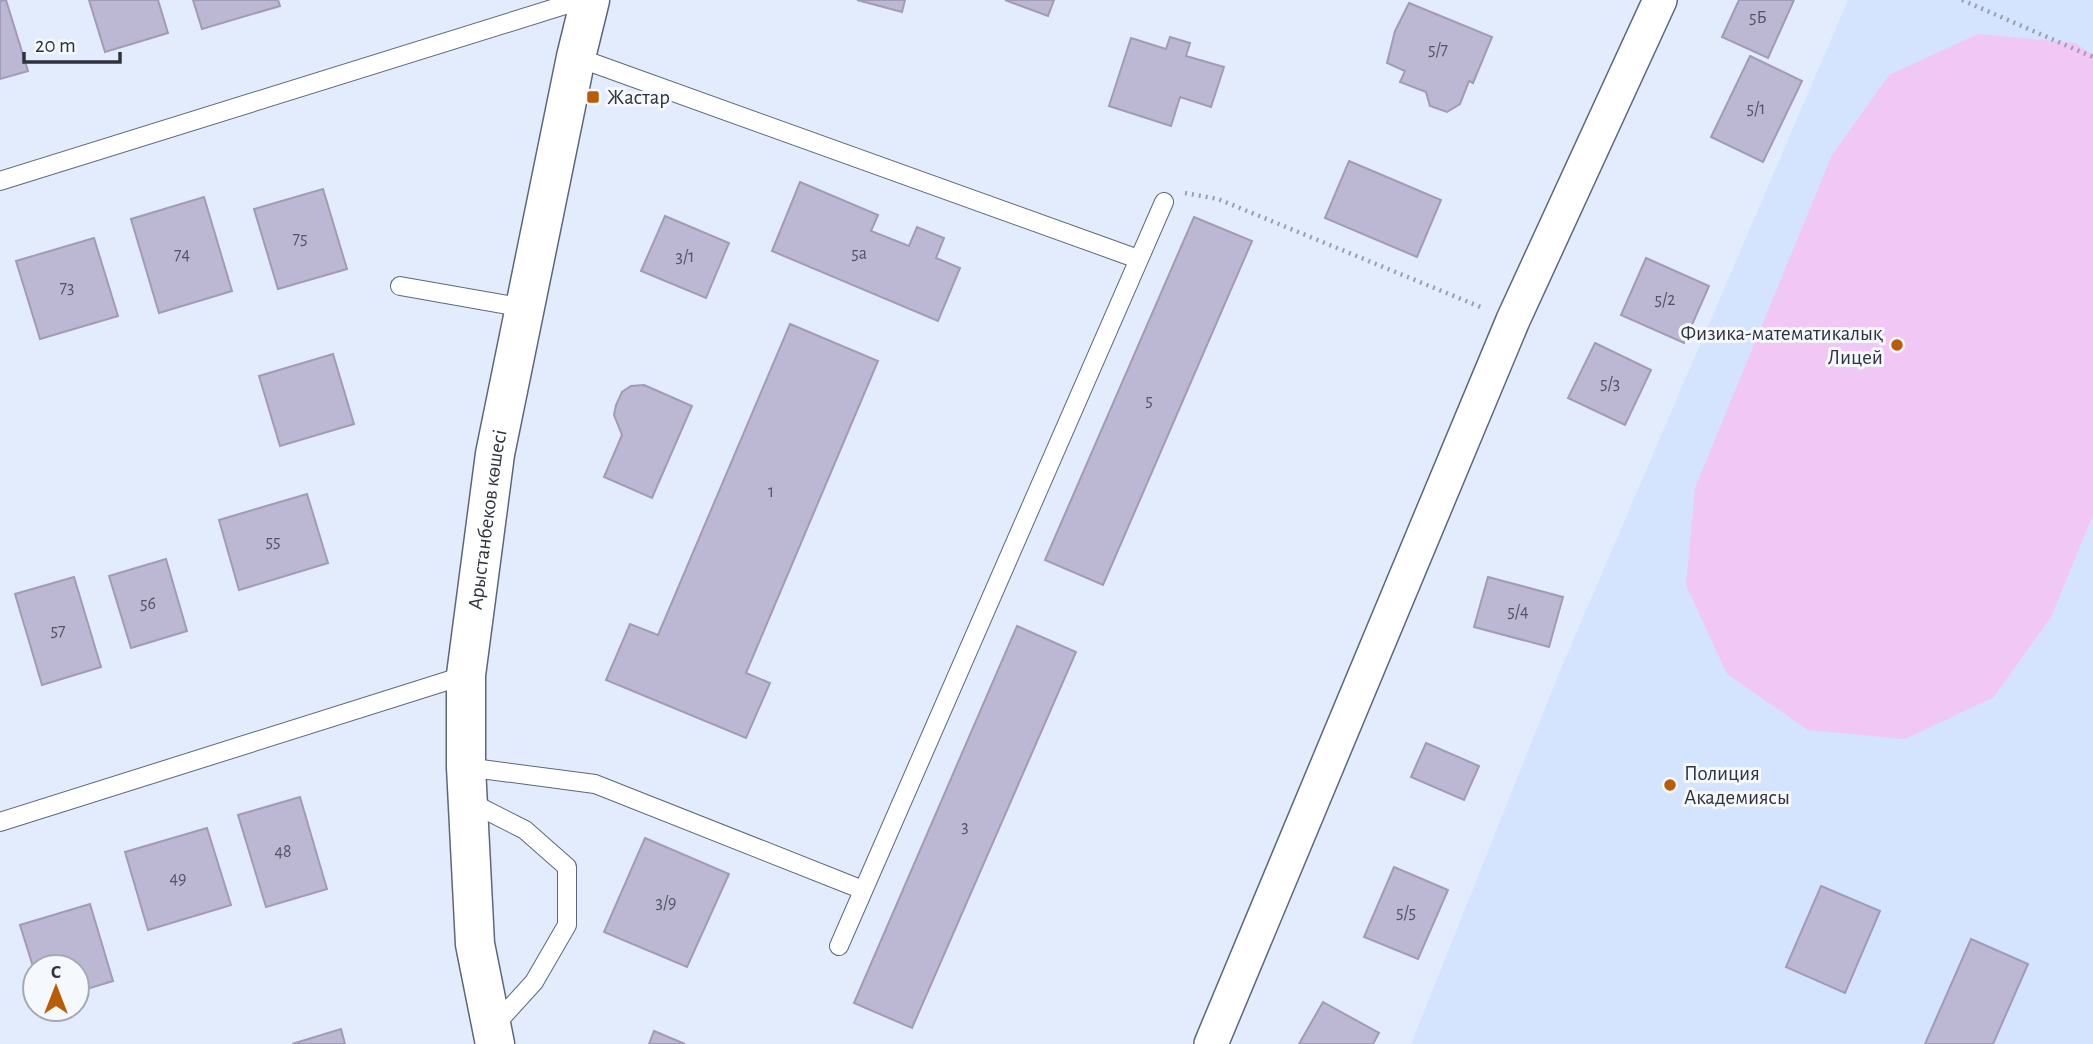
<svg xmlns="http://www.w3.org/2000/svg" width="2093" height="1044" viewBox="0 0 2093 1044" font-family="'Alegreya Sans',sans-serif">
<rect width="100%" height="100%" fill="#e3ecfc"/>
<path fill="#d4e3fe" d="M1848 0H2093V1044H1411L1560 671Z"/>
<path fill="#f1c8f5" d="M1978 34 2075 43 2093 55V515L2051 617 1994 697 1905 739 1808 730 1727 674 1686 585 1695 488 1832 155 1889 75Z"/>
<g fill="#bcb8d4" stroke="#a09bb7" stroke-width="2">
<path d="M6 0 28 71 0 79V1Z"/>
<path d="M89 0H158L168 33 105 52Z"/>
<path d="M193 0H278L280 6 202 29Z"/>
<path d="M857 0H905L902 12Z"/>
<path d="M1005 0H1054L1048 16Z"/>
<path d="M1739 0H1794L1768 58 1722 37Z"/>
<path d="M1409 3 1492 37 1473 83 1469 81 1460 104 1447 112 1430 106 1426 92 1400 82 1405 71 1387 63 1395 31Z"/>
<path d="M1170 37 1190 43 1186 56 1224 67 1211 107 1180 97 1171 126 1109 106 1131 38 1166 49Z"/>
<path d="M1750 56 1802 81 1763 162 1711 137Z"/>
<path d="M1349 161 1441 200 1417 257 1325 218Z"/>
<path d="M800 182 878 215 871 231 909 246 917 227 944 238 936 258 960 268 938 321 772 251Z"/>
<path d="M323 189 347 269 278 289 254 209Z"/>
<path d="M204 197 232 291 159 313 131 219Z"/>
<path d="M665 216 729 243 706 298 641 271Z"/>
<path d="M1194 217 1252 241 1103 585 1045 560Z"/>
<path d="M94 238 118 316 40 339 16 261Z"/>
<path d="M1646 258 1709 286 1684 343 1621 315Z"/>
<path d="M790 324 878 361 746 673 770 683 746 738 606 680 630 624 658 635Z"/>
<path d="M1595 343 1651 370 1625 425 1568 398Z"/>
<path d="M333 354 354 424 280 446 259 376Z"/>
<path d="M644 385 692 406 652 498 604 477 622 435 614 415 616 405 622 392 631 386Z"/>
<path d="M307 494 328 563 239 590 219 520Z"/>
<path d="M166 559 187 631 131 648 109 576Z"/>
<path d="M74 577 101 667 42 685 15 594Z"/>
<path d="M1488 577 1563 597 1549 647 1474 627Z"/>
<path d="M1017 626 1076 652 912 1028 854 1003Z"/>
<path d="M1426 743 1479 766 1464 800 1411 777Z"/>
<path d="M300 797 327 889 266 907 238 815Z"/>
<path d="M207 828 231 905 148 930 125 852Z"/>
<path d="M645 838 729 874 687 967 604 932Z"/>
<path d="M1394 867 1448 890 1418 959 1364 937Z"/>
<path d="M1821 886 1880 911 1845 993 1786 967Z"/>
<path d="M90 904 113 981 77 992V967H35V973L20 925Z"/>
<path d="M1971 939 2028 964 1993 1044H1925Z"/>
<path d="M1323 1002 1379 1033 1373 1044H1299Z"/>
<path d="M341 1029 345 1044H292Z"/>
<path d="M654 1031 685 1044H649Z"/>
</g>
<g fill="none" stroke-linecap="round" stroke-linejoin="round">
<g stroke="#5b677f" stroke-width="20">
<g id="service">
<path d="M576 57 1138 259"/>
<path d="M0 181 581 0"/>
<path d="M400 286 525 308"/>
<path d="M466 767 595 784 863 890"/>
<path d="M468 801 525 830 567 867V925L534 982 493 1027"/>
<path d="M0 822 466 675"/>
<path d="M839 946 1164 202"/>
</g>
</g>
<g stroke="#5b677f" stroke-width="36">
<path id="minor" d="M1211 1044 1513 320 1660 0"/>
</g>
<g stroke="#5b677f" stroke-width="41">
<g id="tertiary">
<path id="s1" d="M495 1044 475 944 466 767V675L495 454 576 57 590 0"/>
</g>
</g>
<g stroke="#989fad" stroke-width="4.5" stroke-dasharray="2 5" stroke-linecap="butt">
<path d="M1962 0 2093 57"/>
<path d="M1185 193 1218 199 1483 308"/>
</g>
<use href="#service" stroke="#fff" stroke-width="18"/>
<use href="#minor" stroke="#fff" stroke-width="33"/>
<use href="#tertiary" stroke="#fff" stroke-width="38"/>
</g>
<g fill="#b85c05" stroke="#f5f9fe" stroke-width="2.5">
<rect x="586" y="90" width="14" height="14" rx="3.5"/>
<circle cx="1897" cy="345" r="7"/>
<circle cx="1670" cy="785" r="7"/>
</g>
<g text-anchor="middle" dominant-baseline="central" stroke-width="6" stroke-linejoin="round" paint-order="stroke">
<g font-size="18" fill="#525464">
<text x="1758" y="18">5Б</text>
<text x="1438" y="50">5/7</text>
<text x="1756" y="109">5/1</text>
<text x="300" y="239">75</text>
<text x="859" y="254">5а</text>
<text x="182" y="255">74</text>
<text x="685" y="257">3/1</text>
<text x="67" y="288">73</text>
<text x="1665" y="300">5/2</text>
<text x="1610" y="384">5/3</text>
<text x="1149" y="401">5</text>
<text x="771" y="492">1</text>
<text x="273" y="542">55</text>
<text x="148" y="604">56</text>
<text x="1518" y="612">5/4</text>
<text x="58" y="631">57</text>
<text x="965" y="827">3</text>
<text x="283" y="852">48</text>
<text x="178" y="879">49</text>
<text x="666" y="903">3/9</text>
<text x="1406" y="913">5/5</text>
</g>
<g font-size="21" fill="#2e333e" stroke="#f5f9fe" text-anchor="start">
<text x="607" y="97">Жастар</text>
<text x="1883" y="333" text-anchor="end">Физика-математикалық<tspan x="1883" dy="24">Лицей</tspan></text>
<text x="1684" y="773">Полиция<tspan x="1684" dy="24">Академиясы</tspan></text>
</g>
<g font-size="21" fill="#2e333e" stroke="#f5f9fe">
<text stroke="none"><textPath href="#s1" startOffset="528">Арыстанбеков көшесі</textPath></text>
</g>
</g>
<g transform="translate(56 988)"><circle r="33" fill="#f5f9fe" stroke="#a5aab1" stroke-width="2"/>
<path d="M0-5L12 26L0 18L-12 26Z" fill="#b85c05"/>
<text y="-10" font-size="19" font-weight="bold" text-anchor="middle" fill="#2e333e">С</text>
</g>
<path d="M24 52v10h96v-10" fill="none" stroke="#2e333e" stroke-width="3.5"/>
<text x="35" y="52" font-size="21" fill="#2e333e" stroke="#f5f9fe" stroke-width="5" paint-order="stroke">20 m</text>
</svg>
